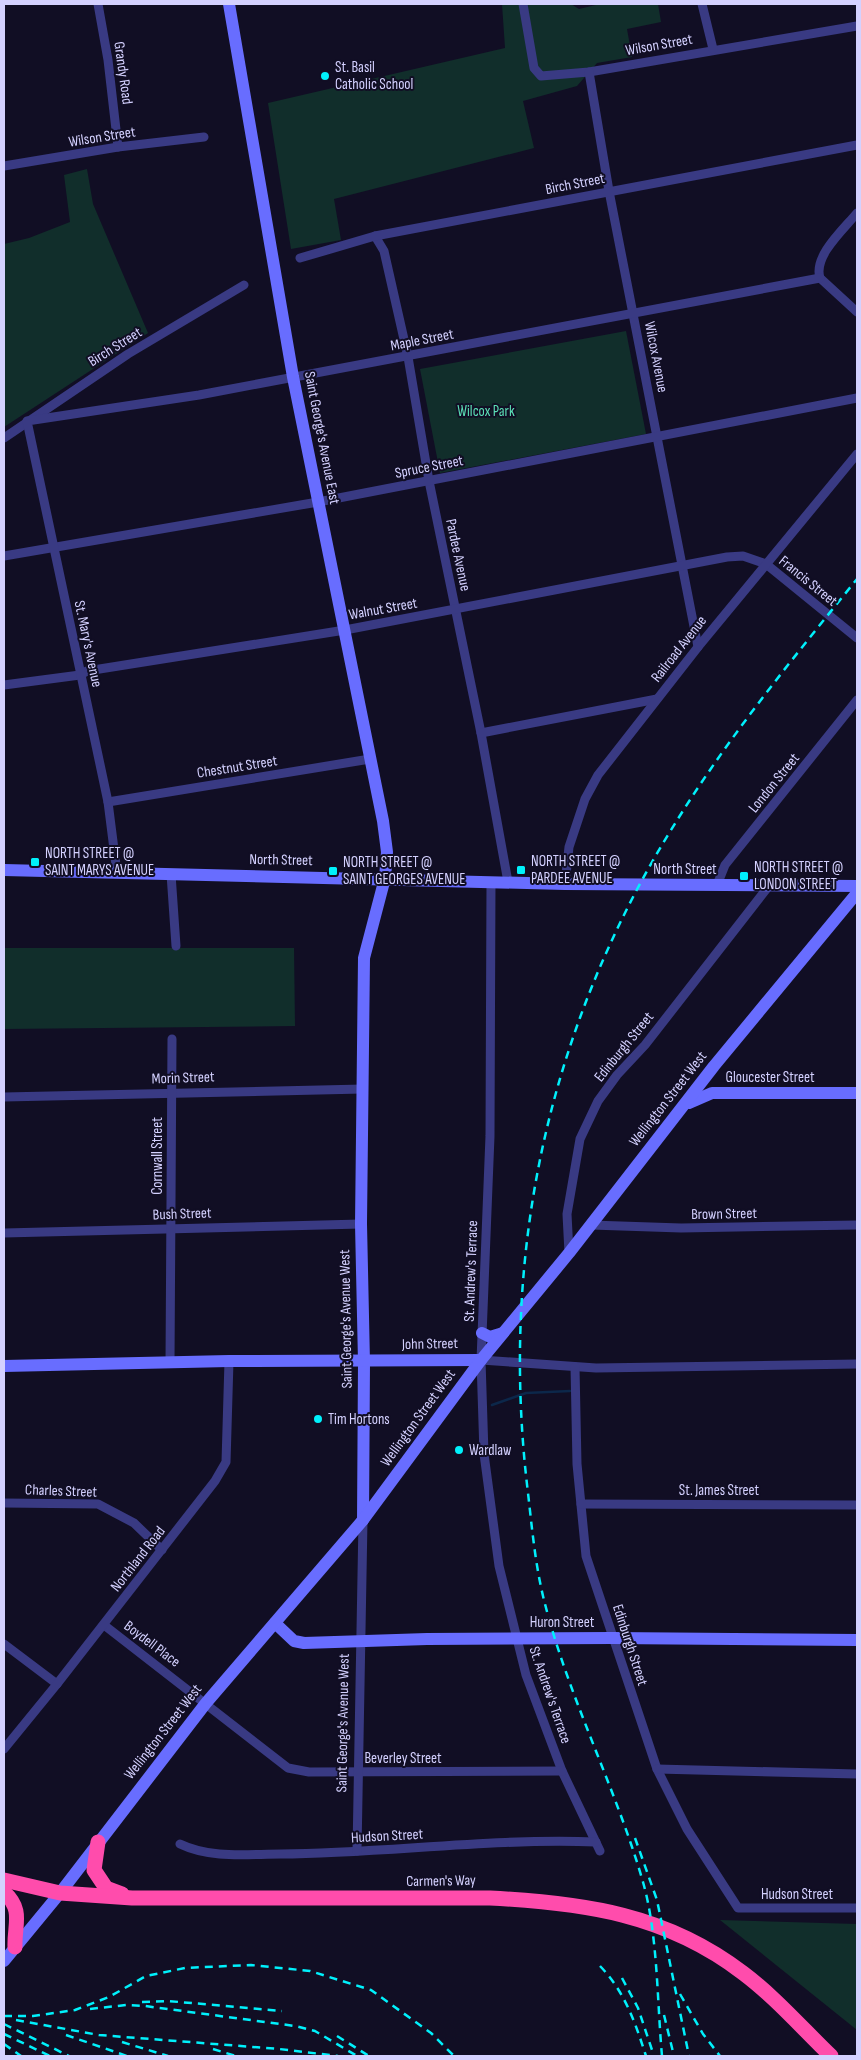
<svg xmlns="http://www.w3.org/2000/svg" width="861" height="2060" viewBox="0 0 861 2060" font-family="'Sofia Sans Condensed',sans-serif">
<rect width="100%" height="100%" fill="#110e24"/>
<g fill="#112e2b">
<path d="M502 4H571L579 9 600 4H658L661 22 627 29 632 57 597 63 577 86 523 101 534 148 334 199 341 240 291 249 268 103 505 48Z"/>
<path d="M87 169 93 204 148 333 4 427V244L29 238 70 222 64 175Z"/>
<path d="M626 331 646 434 440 473 420 369Z"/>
<path d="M4 948H294L295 1026 4 1029Z"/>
<path d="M720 1920 857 1924V2030Z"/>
</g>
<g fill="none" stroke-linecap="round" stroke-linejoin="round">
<path stroke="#0c274a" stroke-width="2.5" d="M492 1405 526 1393 570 1391"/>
<g stroke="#393a83" stroke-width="9">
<path d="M98 4 108 60 118 147"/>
<path d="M523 4 534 68 541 76 589 72 857 26"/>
<path d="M702 4 713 49"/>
<path d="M589 72 609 191 698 647"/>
<path d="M4 166 118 147 204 137"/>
<path d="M375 236 384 251 408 357 429 481 481 733 508 882"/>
<path d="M300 258 375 236 857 145"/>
<path d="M820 278C813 256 844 229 857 213"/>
<path d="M820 278 857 312"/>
<path d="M4 438 128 354 244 285"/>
<path d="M4 556 318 502 857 398"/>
<path d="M4 685 80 675 87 671 345 630 727 557 743 556 766 564 857 638"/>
<path d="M481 733 657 699"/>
<path d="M108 802 370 759"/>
<path d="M117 873 108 802 27 421 199 395 820 278"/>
<path d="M171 874 176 946"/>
<path d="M491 882 490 1136 481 1360 484 1454 499 1566 526 1675 562 1771 600 1851"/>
<path d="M565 884 569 847 585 799 598 775 698 647 857 454"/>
<path d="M717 885 725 865 857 700"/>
<path d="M4 1097 363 1089"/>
<path d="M591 1225 681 1228 857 1225"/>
<path d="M4 1233 361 1224"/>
<path d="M569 1253 567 1214 580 1139 598 1101 617 1075 645 1045 768 887"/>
<path d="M481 1360 596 1368 857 1364"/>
<path d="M170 1363 172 1039"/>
<path d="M575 1367 577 1464 586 1556 657 1769 687 1829 738 1908H857"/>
<path d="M4 1503 98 1504 134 1523 162 1550"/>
<path d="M581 1504 857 1505"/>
<path d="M104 1625 288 1768 309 1772 562 1771"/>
<path d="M4 1644 57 1684"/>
<path d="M4 1749 57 1684 215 1481 226 1462 229 1361"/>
<path d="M657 1769 857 1774"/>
<path d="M180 1844C211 1859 248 1854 281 1854 386 1853 491 1838 596 1842"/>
<path d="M357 1851 363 1520"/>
</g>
<g stroke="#686dff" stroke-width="12">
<path d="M229 4 293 377 383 821 387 852 385 878 364 958 361 1224 364 1362 363 1520"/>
<path d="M4 870 565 884 857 886"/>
<path d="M689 1103 712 1093H857"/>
<path d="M482 1333 490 1337 503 1333"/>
<path d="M4 1366 229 1361 481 1360"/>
<path d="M275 1623 294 1641 304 1643 427 1639 612 1638 857 1640"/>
<path d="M4 1961 60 1893 206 1703 363 1520 481 1360 569 1253 714 1066 857 893"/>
</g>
<g stroke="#ff4cac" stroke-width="15">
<path d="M98 1842 94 1870 106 1888 122 1894"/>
<path d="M4 1880 60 1893 132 1898H490C584 1903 666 1914 743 1973 775 1997 802 2028 831 2056"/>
<path d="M4 1892C24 1910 14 1925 15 1947"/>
</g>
<g stroke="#00f1fc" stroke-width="2.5" stroke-dasharray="8 6" stroke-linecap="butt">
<path d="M635 1838 657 1900 689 2056"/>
<path d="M600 1966C625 1992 635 2022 646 2056"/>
<path d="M622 1978 638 2008 654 2056"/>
<path d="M680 1994 703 2034 720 2056"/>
<path d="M142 2002 168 2001 282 2011"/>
<path d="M90 2009 126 2005 145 2006 295 2026 315 2031 357 2056"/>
<path d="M664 2015 674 2056"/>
<path d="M4 2016H33L75 2010 109 1997 146 1976 185 1968 251 1965 310 1971 371 1990 431 2033 454 2056"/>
<path d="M16 2020 99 2035 279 2049 338 2056"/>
<path d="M4 2024 69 2056"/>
<path d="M4 2034 50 2056"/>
<path d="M66 2035 127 2056"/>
<path d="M337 2036 369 2056"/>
<path d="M122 2042 168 2056"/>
<path d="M4 2044 21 2056"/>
<path d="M213 2049 236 2056"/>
<path d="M662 2056C657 2001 658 1935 643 1882 615 1785 567 1695 543 1596 535 1562 532 1528 528 1493 499 1255 548 1026 676 822 729 736 794 657 857 579"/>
</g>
</g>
<g fill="#00f1fc" stroke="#110e24" stroke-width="2">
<circle cx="325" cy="76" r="5"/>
<rect x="30" y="857" width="10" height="10" rx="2.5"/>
<rect x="516" y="865" width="10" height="10" rx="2.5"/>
<rect x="328" y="866" width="10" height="10" rx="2.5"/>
<rect x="739" y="871" width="10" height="10" rx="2.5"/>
<circle cx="318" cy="1419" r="5"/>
<circle cx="459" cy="1450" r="5"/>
</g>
<g text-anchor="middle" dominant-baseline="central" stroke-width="4" stroke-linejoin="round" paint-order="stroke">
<g font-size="15" fill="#d4d1ff" stroke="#110e24">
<text transform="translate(659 45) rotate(-10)">Wilson Street</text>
<text transform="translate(123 73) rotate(82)">Grandy Road</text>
<text transform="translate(102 137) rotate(-9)">Wilson Street</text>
<text transform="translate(575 184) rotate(-11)">Birch Street</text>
<text transform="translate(422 340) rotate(-11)">Maple Street</text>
<text transform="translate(115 347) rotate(-32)">Birch Street</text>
<text transform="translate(656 357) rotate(79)">Wilcox Avenue</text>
<text transform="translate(322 438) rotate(79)">Saint George's Avenue East</text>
<text transform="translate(429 467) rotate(-11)">Spruce Street</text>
<text transform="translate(458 555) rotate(78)">Pardee Avenue</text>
<text transform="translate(808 581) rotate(39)">Francis Street</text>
<text transform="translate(383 609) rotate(-10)">Walnut Street</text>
<text transform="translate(88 644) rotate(78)">St. Mary's Avenue</text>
<text transform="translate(679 649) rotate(-52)">Railroad Avenue</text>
<text transform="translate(237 767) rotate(-9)">Chestnut Street</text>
<text transform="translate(774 783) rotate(-51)">London Street</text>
<text transform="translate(281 860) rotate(1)">North Street</text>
<text x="685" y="869">North Street</text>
<text transform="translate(624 1047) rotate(-51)">Edinburgh Street</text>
<text x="770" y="1077">Gloucester Street</text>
<text transform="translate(183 1078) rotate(-2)">Morin Street</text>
<text transform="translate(668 1099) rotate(-52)">Wellington Street West</text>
<text transform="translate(157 1156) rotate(-90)">Cornwall Street</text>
<text transform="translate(182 1214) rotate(-2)">Bush Street</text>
<text transform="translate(724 1214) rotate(-1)">Brown Street</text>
<text transform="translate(471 1271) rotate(-88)">St. Andrew's Terrace</text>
<text transform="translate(346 1319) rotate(-91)">Saint George's Avenue West</text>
<text transform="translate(430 1344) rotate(-1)">John Street</text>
<text transform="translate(418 1418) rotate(-54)">Wellington Street West</text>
<text x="719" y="1490">St. James Street</text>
<text transform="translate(61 1491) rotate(2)">Charles Street</text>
<text transform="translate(138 1559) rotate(-52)">Northland Road</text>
<text x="562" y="1622">Huron Street</text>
<text transform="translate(152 1644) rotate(37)">Boydell Place</text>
<text transform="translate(630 1645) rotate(72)">Edinburgh Street</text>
<text transform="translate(550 1695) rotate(71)">St. Andrew's Terrace</text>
<text transform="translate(343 1723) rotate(-89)">Saint George's Avenue West</text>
<text transform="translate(163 1732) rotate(-52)">Wellington Street West</text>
<text x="403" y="1758">Beverley Street</text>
<text transform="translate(387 1836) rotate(-3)">Hudson Street</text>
<text transform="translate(441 1881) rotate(-1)">Carmen's Way</text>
<text x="797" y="1894">Hudson Street</text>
</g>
<g font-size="15" fill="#d4d1ff" stroke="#110e24" text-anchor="start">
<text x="335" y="67">St. Basil<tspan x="335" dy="17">Catholic School</tspan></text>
<text x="45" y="853">NORTH STREET @<tspan x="45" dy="17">SAINT MARYS AVENUE</tspan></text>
<text x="531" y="861">NORTH STREET @<tspan x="531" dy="17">PARDEE AVENUE</tspan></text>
<text x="343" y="862">NORTH STREET @<tspan x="343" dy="17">SAINT GEORGES AVENUE</tspan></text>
<text x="754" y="867">NORTH STREET @<tspan x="754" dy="17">LONDON STREET</tspan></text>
<text x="328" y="1419">Tim Hortons</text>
<text x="469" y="1450">Wardlaw</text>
</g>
<g font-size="15" fill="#5ce0b7" stroke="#110e24">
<text x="486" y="411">Wilcox Park</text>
</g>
</g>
<rect width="861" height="2060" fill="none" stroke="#d4d1ff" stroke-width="10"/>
</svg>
